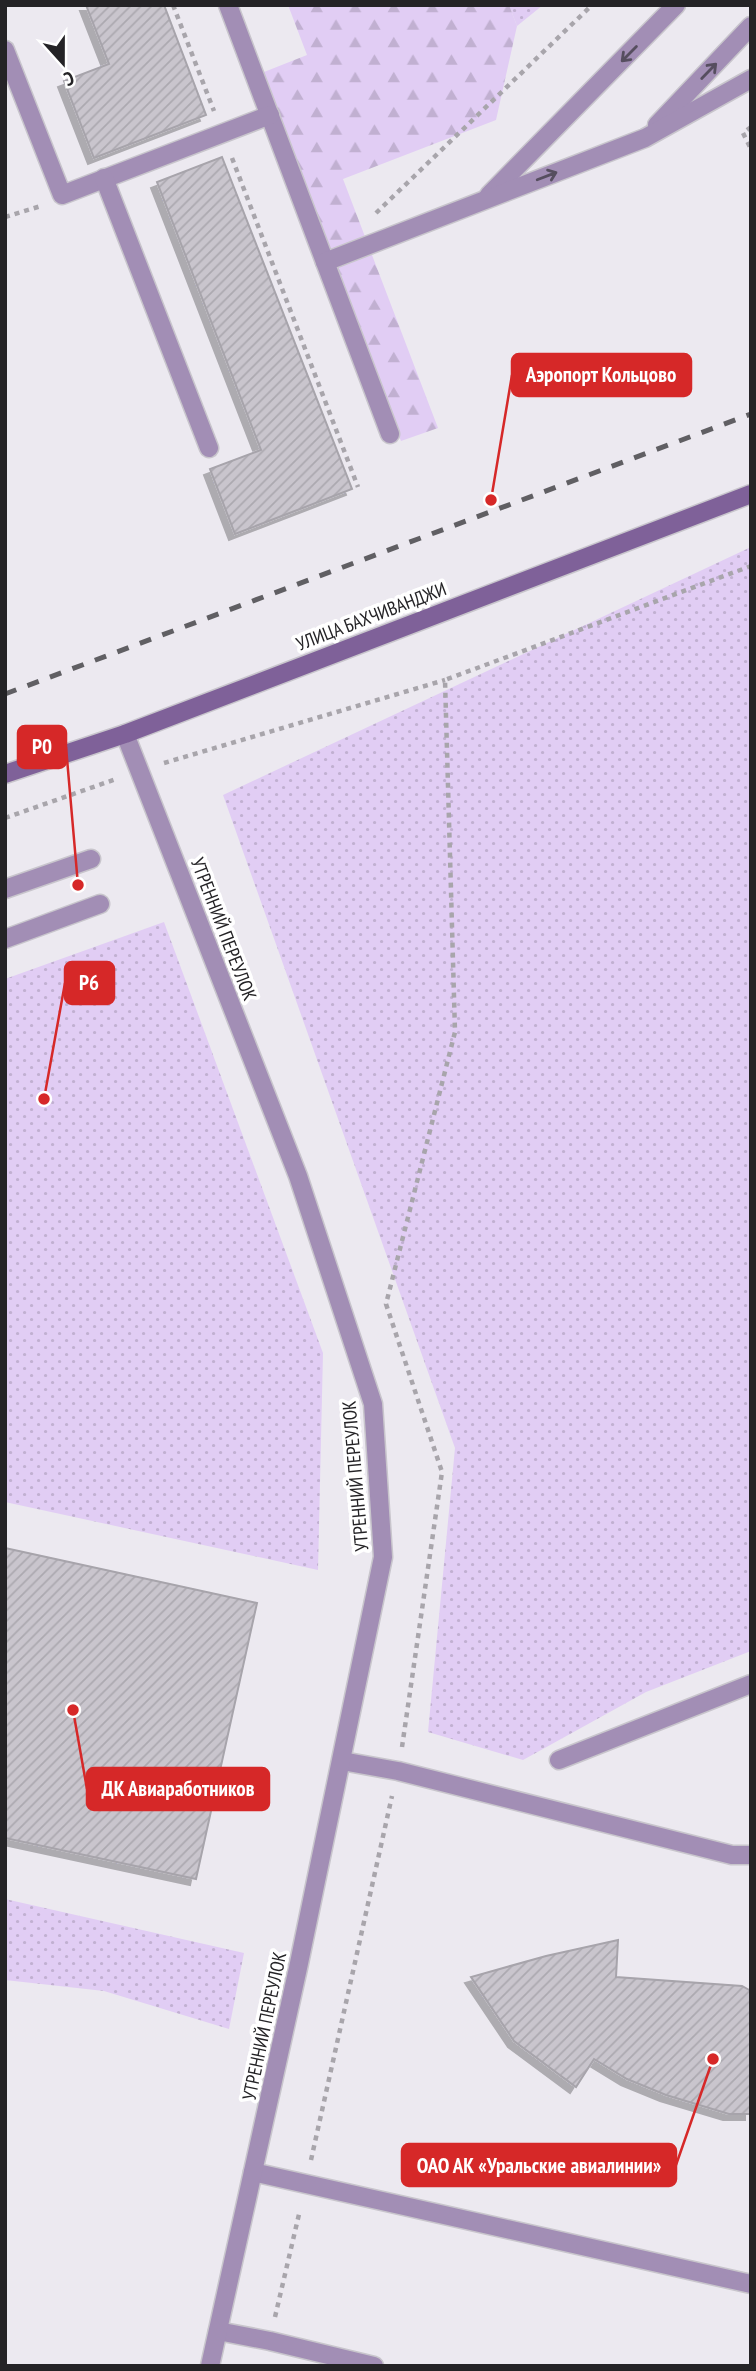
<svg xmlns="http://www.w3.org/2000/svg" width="756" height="2371" viewBox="0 0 756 2371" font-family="'PT Sans Narrow',sans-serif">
<defs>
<pattern id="grass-dots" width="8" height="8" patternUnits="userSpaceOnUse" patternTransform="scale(1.75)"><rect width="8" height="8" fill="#e1cdf4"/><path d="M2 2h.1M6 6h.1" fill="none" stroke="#c1b0d1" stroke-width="1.8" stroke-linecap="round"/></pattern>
<pattern id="forest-firs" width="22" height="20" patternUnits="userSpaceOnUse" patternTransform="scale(1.75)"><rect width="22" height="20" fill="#e1cdf4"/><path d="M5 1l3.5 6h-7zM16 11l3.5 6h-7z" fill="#c1b0d1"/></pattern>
<pattern id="building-hatch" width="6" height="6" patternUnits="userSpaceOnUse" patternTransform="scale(1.75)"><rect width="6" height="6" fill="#c9c5cd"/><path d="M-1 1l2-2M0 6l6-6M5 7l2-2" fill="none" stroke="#aca9b0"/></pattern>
<filter id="shadow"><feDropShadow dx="-6" dy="6" stdDeviation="0" flood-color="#0004"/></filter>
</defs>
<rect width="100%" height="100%" fill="#ece9f0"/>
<g fill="url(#grass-dots)">
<path d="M509 5H543L517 26Z"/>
<path d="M751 547V1651L646 1692 523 1760 428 1732 455 1448 223 795Z"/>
<path d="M164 922 323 1353 318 1570 5 1502V979Z"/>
<path d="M5 1899 244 1953 229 2029 104 1991 5 1980Z"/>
</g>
<path fill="url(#forest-firs)" d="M288 5H509L517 26 496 120 343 179 438 428 401 441 259 74 307 55Z"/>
<g fill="url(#building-hatch)" stroke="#a7a4ab" stroke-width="2" filter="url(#shadow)">
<path d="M86 5H164L206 115 94 158 64 81 109 64Z"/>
<path d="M222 157 352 489 235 534 210 469 261 450 157 182Z"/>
<path d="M5 1548 257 1603 196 1879 5 1838Z"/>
<path d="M618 1940 616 1977 742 1986 751 1991V2114H729L666 2095 627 2079 594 2059 576 2087 514 2041 471 1977 546 1956Z"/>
</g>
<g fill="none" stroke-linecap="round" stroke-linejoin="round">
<g stroke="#c8c5cc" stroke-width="21">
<g id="service">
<path d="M228 5 325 262"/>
<path d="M5 50 62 195 270 115"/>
<path d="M657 125 751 26"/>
<path d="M104 178 209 448"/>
<path d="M489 195 676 5"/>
<path d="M390 434 325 262 645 138 751 79"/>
<path d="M5 889 91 859"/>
<path d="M5 939 100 904"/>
<path d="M559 1760 751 1684"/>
<path d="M342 1761 398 1771 732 1855H751"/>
<path d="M253 2172 751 2284"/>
<path d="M218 2331 270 2341 374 2366"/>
</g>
</g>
<g stroke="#c8c5cc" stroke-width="21">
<path id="minor" d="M125 734 298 1176 373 1404 383 1557 298 1968 210 2366"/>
</g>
<g stroke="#c8c5cc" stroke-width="21">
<path id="secondary" d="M5 774 125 734 751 494"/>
</g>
<g stroke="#a8a5ab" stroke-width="4.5" stroke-dasharray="5 5" stroke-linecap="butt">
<path d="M173 5 214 111"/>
<path d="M751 127 743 133 751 149"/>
<path d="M232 158 358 487"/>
<path d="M376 213 592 5"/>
<path d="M5 217 41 206"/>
<path d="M164 763 445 680"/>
<path d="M5 818 116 779"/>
<path d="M402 1747 442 1472 386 1304 455 1032 445 680 751 566"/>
<path d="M311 2160 392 1796"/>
<path d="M275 2317 300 2210"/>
</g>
<use href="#service" stroke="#a28eb5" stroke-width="18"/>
<use href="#minor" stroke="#a28eb5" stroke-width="18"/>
<use href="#secondary" stroke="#7f6199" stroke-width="18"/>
<path stroke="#605f63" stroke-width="5" stroke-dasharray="12 12" stroke-linecap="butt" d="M5 694 751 414"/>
</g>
<defs><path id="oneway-shaft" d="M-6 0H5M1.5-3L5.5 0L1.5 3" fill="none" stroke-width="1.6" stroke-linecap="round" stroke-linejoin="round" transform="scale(1.75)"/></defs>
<g stroke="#564e5f">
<use href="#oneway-shaft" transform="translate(629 54) rotate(135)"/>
<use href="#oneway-shaft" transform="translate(709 71) rotate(-46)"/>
<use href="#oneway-shaft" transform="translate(547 176) rotate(-21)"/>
</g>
<g text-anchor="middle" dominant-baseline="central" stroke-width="7" stroke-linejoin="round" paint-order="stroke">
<g font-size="19" fill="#242326" stroke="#fff">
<text transform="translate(371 616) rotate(-21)">УЛИЦА БАХЧИВАНДЖИ</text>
<text transform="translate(224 929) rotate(69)">УТРЕННИЙ ПЕРЕУЛОК</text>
<text transform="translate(355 1476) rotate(-95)">УТРЕННИЙ ПЕРЕУЛОК</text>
<text transform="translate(264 2026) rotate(-78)">УТРЕННИЙ ПЕРЕУЛОК</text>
</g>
</g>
<path fill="none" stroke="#d62828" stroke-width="2.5" d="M491 500L512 375M78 885L66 747M44 1099L65 983M73 1710L87 1789M713 2059L676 2165"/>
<g fill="#d62828" stroke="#fff" stroke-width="2.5">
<circle cx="491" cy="500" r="7"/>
<circle cx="78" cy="885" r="7"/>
<circle cx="44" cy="1099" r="7"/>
<circle cx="73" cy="1710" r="7"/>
<circle cx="713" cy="2059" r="7"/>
</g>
<g fill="#d62828" stroke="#d62828" stroke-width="2.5">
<rect x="512" y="354" width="179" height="42" rx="7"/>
<rect x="18" y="726" width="48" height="42" rx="7"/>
<rect x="65" y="962" width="49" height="42" rx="7"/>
<rect x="87" y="1768" width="182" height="42" rx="7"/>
<rect x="402" y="2144" width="274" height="42" rx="7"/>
</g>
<g font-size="21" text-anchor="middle" font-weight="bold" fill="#fff">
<text x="601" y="382">Аэропорт Кольцово</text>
<text x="42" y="754">P0</text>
<text x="89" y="990">P6</text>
<text x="178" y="1796">ДК Авиаработников</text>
<text x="539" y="2173">ОАО АК «Уральские авиалинии»</text>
</g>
<rect width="756" height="2371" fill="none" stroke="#242326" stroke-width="14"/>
<g transform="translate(63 63) rotate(159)" stroke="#ffffff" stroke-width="5" paint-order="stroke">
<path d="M0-5L12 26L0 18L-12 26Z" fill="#242326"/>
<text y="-10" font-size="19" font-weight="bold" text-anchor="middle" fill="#242326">С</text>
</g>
</svg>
